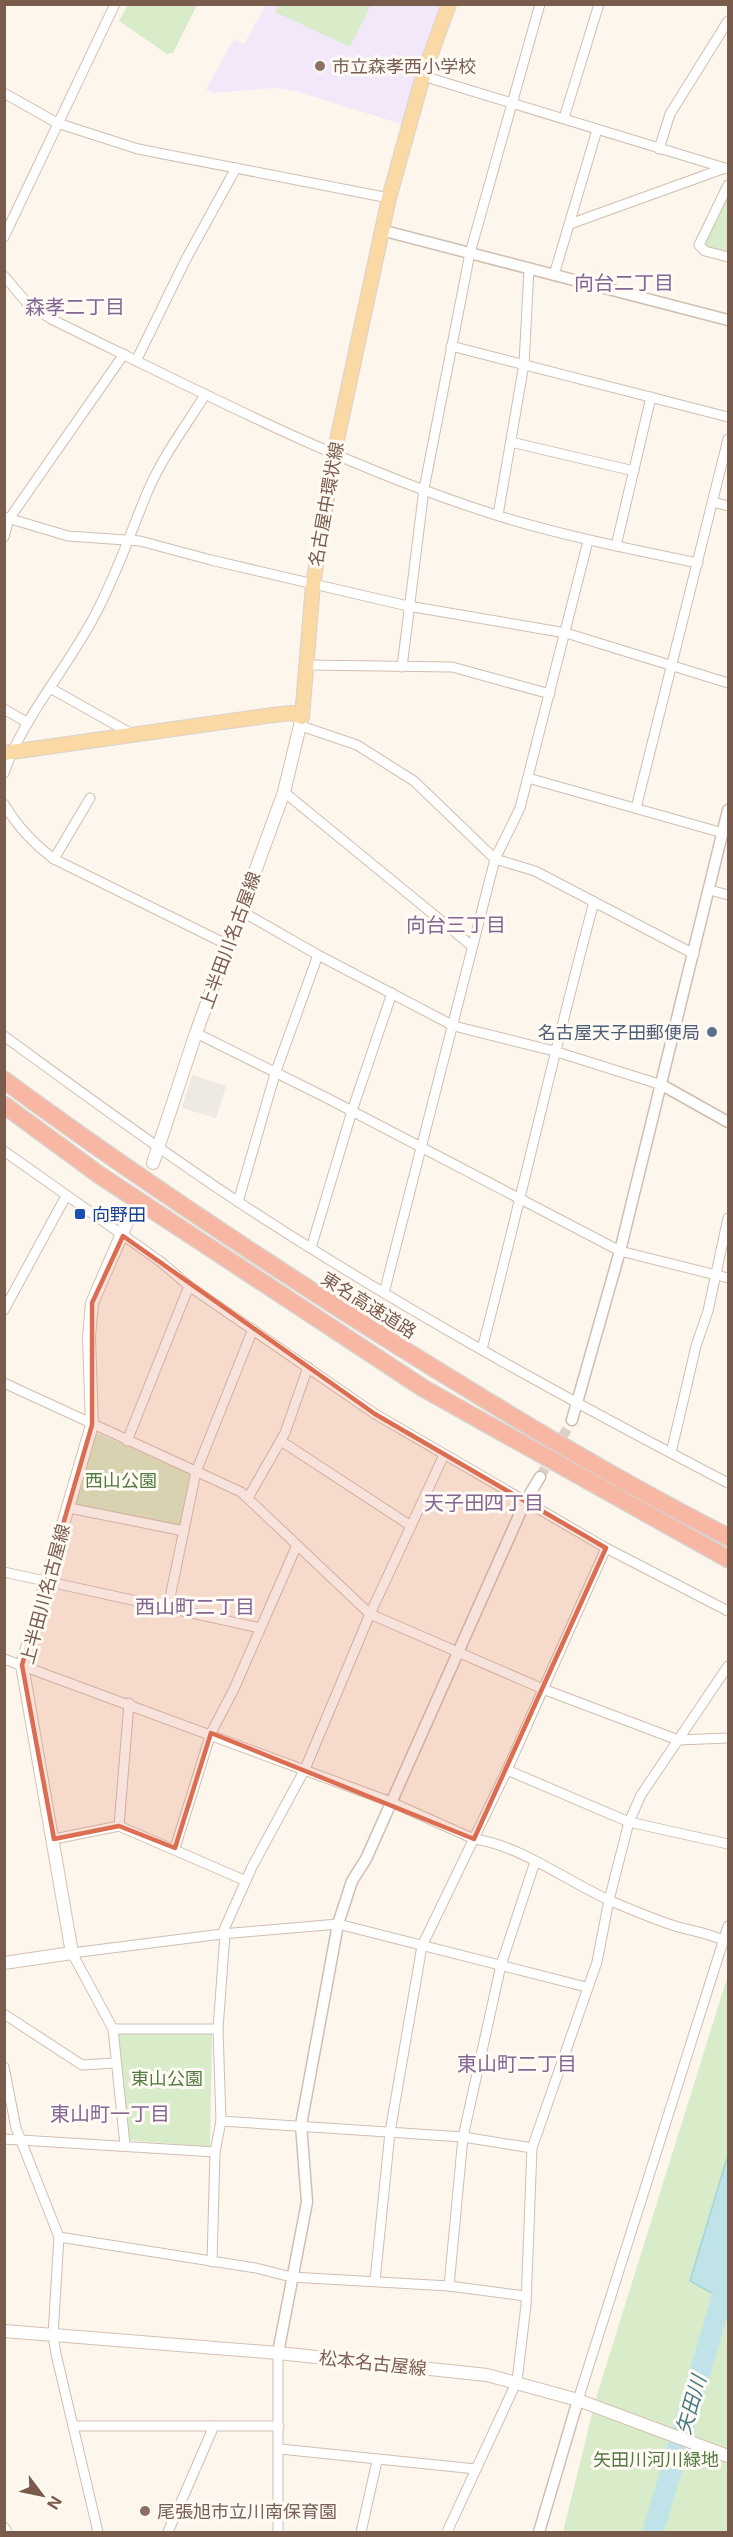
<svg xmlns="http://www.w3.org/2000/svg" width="733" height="2537" viewBox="0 0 733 2537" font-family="Inter,'Noto Sans JP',sans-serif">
<rect width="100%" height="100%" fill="#fdf6ec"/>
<path fill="#efe9e4" d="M192 1075 226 1086 216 1118 182 1108Z"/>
<path fill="#f3e8fa" d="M266 5H443L404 125 296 91 273 88 212 93 206 89 234 39 244 44Z"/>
<g fill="#d8ecc9">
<path d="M128 4H197V5L173 53 167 54 119 21Z"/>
<path d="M279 5V4L371 5 350 47 275 12Z"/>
<path d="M728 193V253L706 248 704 243Z"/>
<path d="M95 1432 190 1474 180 1525 75 1504Z"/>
<path d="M728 1975V2532H563L596 2398Z"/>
<path d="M118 2033H212L210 2147 129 2140Z"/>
</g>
<path fill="#bfe3e8" stroke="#a5d3da" stroke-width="1.5" d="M728 2155V2302L690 2281Z"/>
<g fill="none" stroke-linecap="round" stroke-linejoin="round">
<path stroke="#bfe3e8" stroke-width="21" d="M653 2532 728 2277"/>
<path stroke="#dcd0c4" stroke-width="10" stroke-dasharray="10 5" stroke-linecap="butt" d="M540 1477 572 1420"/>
<g stroke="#d1beb0" stroke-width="11">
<g id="minor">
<path d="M423 76 728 169"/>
<path d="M4 93 57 123 138 149 389 198"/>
<path d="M564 118 599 4"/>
<path d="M659 149 670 114 728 21"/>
<path d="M728 185 699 245 705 251 728 257"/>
<path d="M570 224 725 168"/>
<path d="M4 237 115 4"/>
<path d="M554 275 597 130"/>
<path d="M4 276 28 304 51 319C197 390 343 467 499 516 564 536 631 549 698 563"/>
<path d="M451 346 728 417"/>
<path d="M136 361 185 261 236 168"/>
<path d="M511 442 634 471"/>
<path d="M713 502 728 506"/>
<path d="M498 515 524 364 529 269"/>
<path d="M4 517 68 536 140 541 211 560 408 606 566 633 728 683"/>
<path d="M4 537 9 519 124 354"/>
<path d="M616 546 651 397"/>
<path d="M307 665 452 667 550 694"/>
<path d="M402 667 424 489 470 253 540 4"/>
<path d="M50 688 132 734"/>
<path d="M4 709 28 723"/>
<path d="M301 726 357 745 414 781 495 859 535 871 694 954"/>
<path d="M4 773C24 715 67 669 95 615 116 576 130 534 147 493 161 459 185 427 205 395"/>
<path d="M528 778 723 833"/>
<path d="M284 792 472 946"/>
<path d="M4 804C17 826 34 844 54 859L228 945"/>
<path d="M636 808 728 439"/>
<path d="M54 859 90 798"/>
<path d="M710 890 728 895"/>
<path d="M241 911 318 955 454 1026 554 1051 662 1085"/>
<path d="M196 1033 325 1097 620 1251 728 1278"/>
<path d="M4 1036C81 1092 158 1149 237 1201 395 1305 561 1396 728 1483"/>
<path d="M4 1151 161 1262 189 1286 375 1414 606 1548 728 1611"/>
<path d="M238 1202 275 1074 318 955"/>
<path d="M311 1248 352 1111 392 993"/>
<path d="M384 1293 495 859 520 808 588 541"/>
<path d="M4 1310 66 1196"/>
<path d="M482 1349C521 1200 554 1050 594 902"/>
<path d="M4 1383 241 1492 370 1614 543 1689 678 1740 728 1738"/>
<path d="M127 1441 189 1286"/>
<path d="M281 1441 411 1526"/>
<path d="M671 1453 696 1346 708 1311 728 1218"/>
<path d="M248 1498 285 1433 308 1367"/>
<path d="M69 1508 184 1531"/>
<path d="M4 1572 260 1628"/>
<path d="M168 1607 196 1472 253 1329"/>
<path d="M4 1659 391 1802 474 1839C520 1845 568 1882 611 1901 632 1910 653 1919 675 1926 692 1931 707 1933 723 1940"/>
<path d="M507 1770 629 1822 728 1844"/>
<path d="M119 1826 129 1703"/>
<path d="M54 1839 119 1826 246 1881"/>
<path d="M175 1848 211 1733 234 1689 297 1545"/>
<path d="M222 1934 252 1867 305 1769 370 1614 444 1455"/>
<path d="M4 2014 82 2065 115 2063"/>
<path d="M113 2029H218"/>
<path d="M4 2067 16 2128 59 2237 53 2335 56 2354 98 2532"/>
<path d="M221 2121 463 2137 532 2148"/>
<path d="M4 2139 215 2152"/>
<path d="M125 2145 113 2029 72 1953 222 1934 338 1924 586 1987"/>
<path d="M59 2237 256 2268 291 2277 449 2286 525 2296"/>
<path d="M212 2262 215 2152 221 2121 218 2029 225 1934"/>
<path d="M375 2281 390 2132 422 1946 507 1770 606 1548"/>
<path d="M449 2286 463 2137 501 1965 535 1862"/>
<path d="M278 2353V2532"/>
<path d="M578 2400 728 1926"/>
<path d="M73 2426H279"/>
<path d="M280 2449 476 2469"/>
<path d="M168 2532 214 2426"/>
<path d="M361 2532 377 2461"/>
<path d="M447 2532 517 2381 526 2305 532 2148 597 1962 609 1900 629 1822 641 1795 728 1666"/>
</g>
</g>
<g stroke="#d1beb0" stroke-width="13">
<g id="tertiary">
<path d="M381 230 728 320"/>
<path d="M662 1085 728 1122"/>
<path d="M572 1420 620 1251 728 810"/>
<path d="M278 2353 307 2202 301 2125 338 1924 352 1881 366 1859 525 1502 540 1477"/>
<path d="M539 2532 578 2400"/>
</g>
</g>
<g stroke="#d6c0b0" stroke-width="14">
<g id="secondary">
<path d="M153 1163 196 1033 284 792 302 717"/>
<path d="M4 1963 72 1953 22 1665 92 1425 89 1337 92 1303 132 1211"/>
<path d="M4 2331 278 2353 487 2375 578 2400 728 2456"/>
<path d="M4 2529 5 2532"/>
</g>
</g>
<g stroke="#dad1cd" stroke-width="16">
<path id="primary" d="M4 753 273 715 292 713 302 717 313 585 334 454 389 198 423 76 449 4"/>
</g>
<g stroke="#dad1cd" stroke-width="19">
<g id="motorway">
<path d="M4 1080C131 1174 262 1260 395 1344 504 1412 614 1479 728 1537"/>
<path d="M4 1105 98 1174 423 1388 728 1559"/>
</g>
</g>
<use href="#minor" stroke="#fff" stroke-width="9"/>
<use href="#tertiary" stroke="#fff" stroke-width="10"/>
<use href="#secondary" stroke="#fff" stroke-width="12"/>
<use href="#primary" stroke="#fbd9a5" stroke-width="14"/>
<use href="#motorway" stroke="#f7b7a3" stroke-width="16"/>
</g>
<path fill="#dc6d51" fill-opacity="0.2" stroke="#dc6d51" stroke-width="4.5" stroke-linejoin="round" d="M123 1236 375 1414 606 1548 474 1839 211 1733 175 1848 119 1826 54 1839 22 1665 92 1425V1303Z"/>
<g fill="#8d6e63" stroke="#fffaf3" stroke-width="2">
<circle cx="320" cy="66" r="6"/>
<circle cx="145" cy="2511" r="6"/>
</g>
<circle fill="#5c6f8a" stroke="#fffaf3" stroke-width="2" cx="712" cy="1032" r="6"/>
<rect fill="#1a4fb4" stroke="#fffaf3" stroke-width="2" x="74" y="1208" width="12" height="12" rx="3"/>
<g text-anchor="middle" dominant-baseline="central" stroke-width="6" stroke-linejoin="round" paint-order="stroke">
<g font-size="18" fill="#785e54" stroke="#fffaf3" text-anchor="start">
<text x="332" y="66">市立森孝西小学校</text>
<text x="157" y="2511">尾張旭市立川南保育園</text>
</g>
<g font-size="18" fill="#7a5c4d" stroke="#fffaf3">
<text transform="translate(326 504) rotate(-80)">名古屋中環状線</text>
<text transform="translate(230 940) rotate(-70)">上半田川名古屋線</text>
<text transform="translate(369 1305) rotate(32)">東名高速道路</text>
<text transform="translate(45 1594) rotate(-75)">上半田川名古屋線</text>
<text transform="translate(373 2363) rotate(6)">松本名古屋線</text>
</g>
<g font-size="18" fill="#4e5e75" stroke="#fffaf3" text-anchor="end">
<text x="700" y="1032">名古屋天子田郵便局</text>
</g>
<g font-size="18" fill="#164399" stroke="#fffaf3" text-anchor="start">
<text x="92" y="1214">向野田</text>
</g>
<g font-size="18" fill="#537a41" stroke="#fffaf3">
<text x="121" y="1480">西山公園</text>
<text x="167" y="2078">東山公園</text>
<text x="656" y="2459">矢田川河川緑地</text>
</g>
<g font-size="20" fill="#846695" stroke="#fffaf3">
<text x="624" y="283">向台二丁目</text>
<text x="75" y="307">森孝二丁目</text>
<text x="456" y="925">向台三丁目</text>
<text x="484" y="1503">天子田四丁目</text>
<text x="195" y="1607">西山町二丁目</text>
<text x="517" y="2064">東山町二丁目</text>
<text x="110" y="2114">東山町一丁目</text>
</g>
<g font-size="20" font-style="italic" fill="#437c86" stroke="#fffaf3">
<text transform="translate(691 2405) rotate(-74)">矢田川</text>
</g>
</g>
<rect width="733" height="2537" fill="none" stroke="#7a5c4d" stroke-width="12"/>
<g transform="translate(42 2495) rotate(122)" stroke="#fffaf3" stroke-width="4.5" paint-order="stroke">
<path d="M0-4.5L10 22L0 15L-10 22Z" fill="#7a5c4d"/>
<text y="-9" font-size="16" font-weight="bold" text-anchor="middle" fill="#7a5c4d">N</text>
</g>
</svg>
